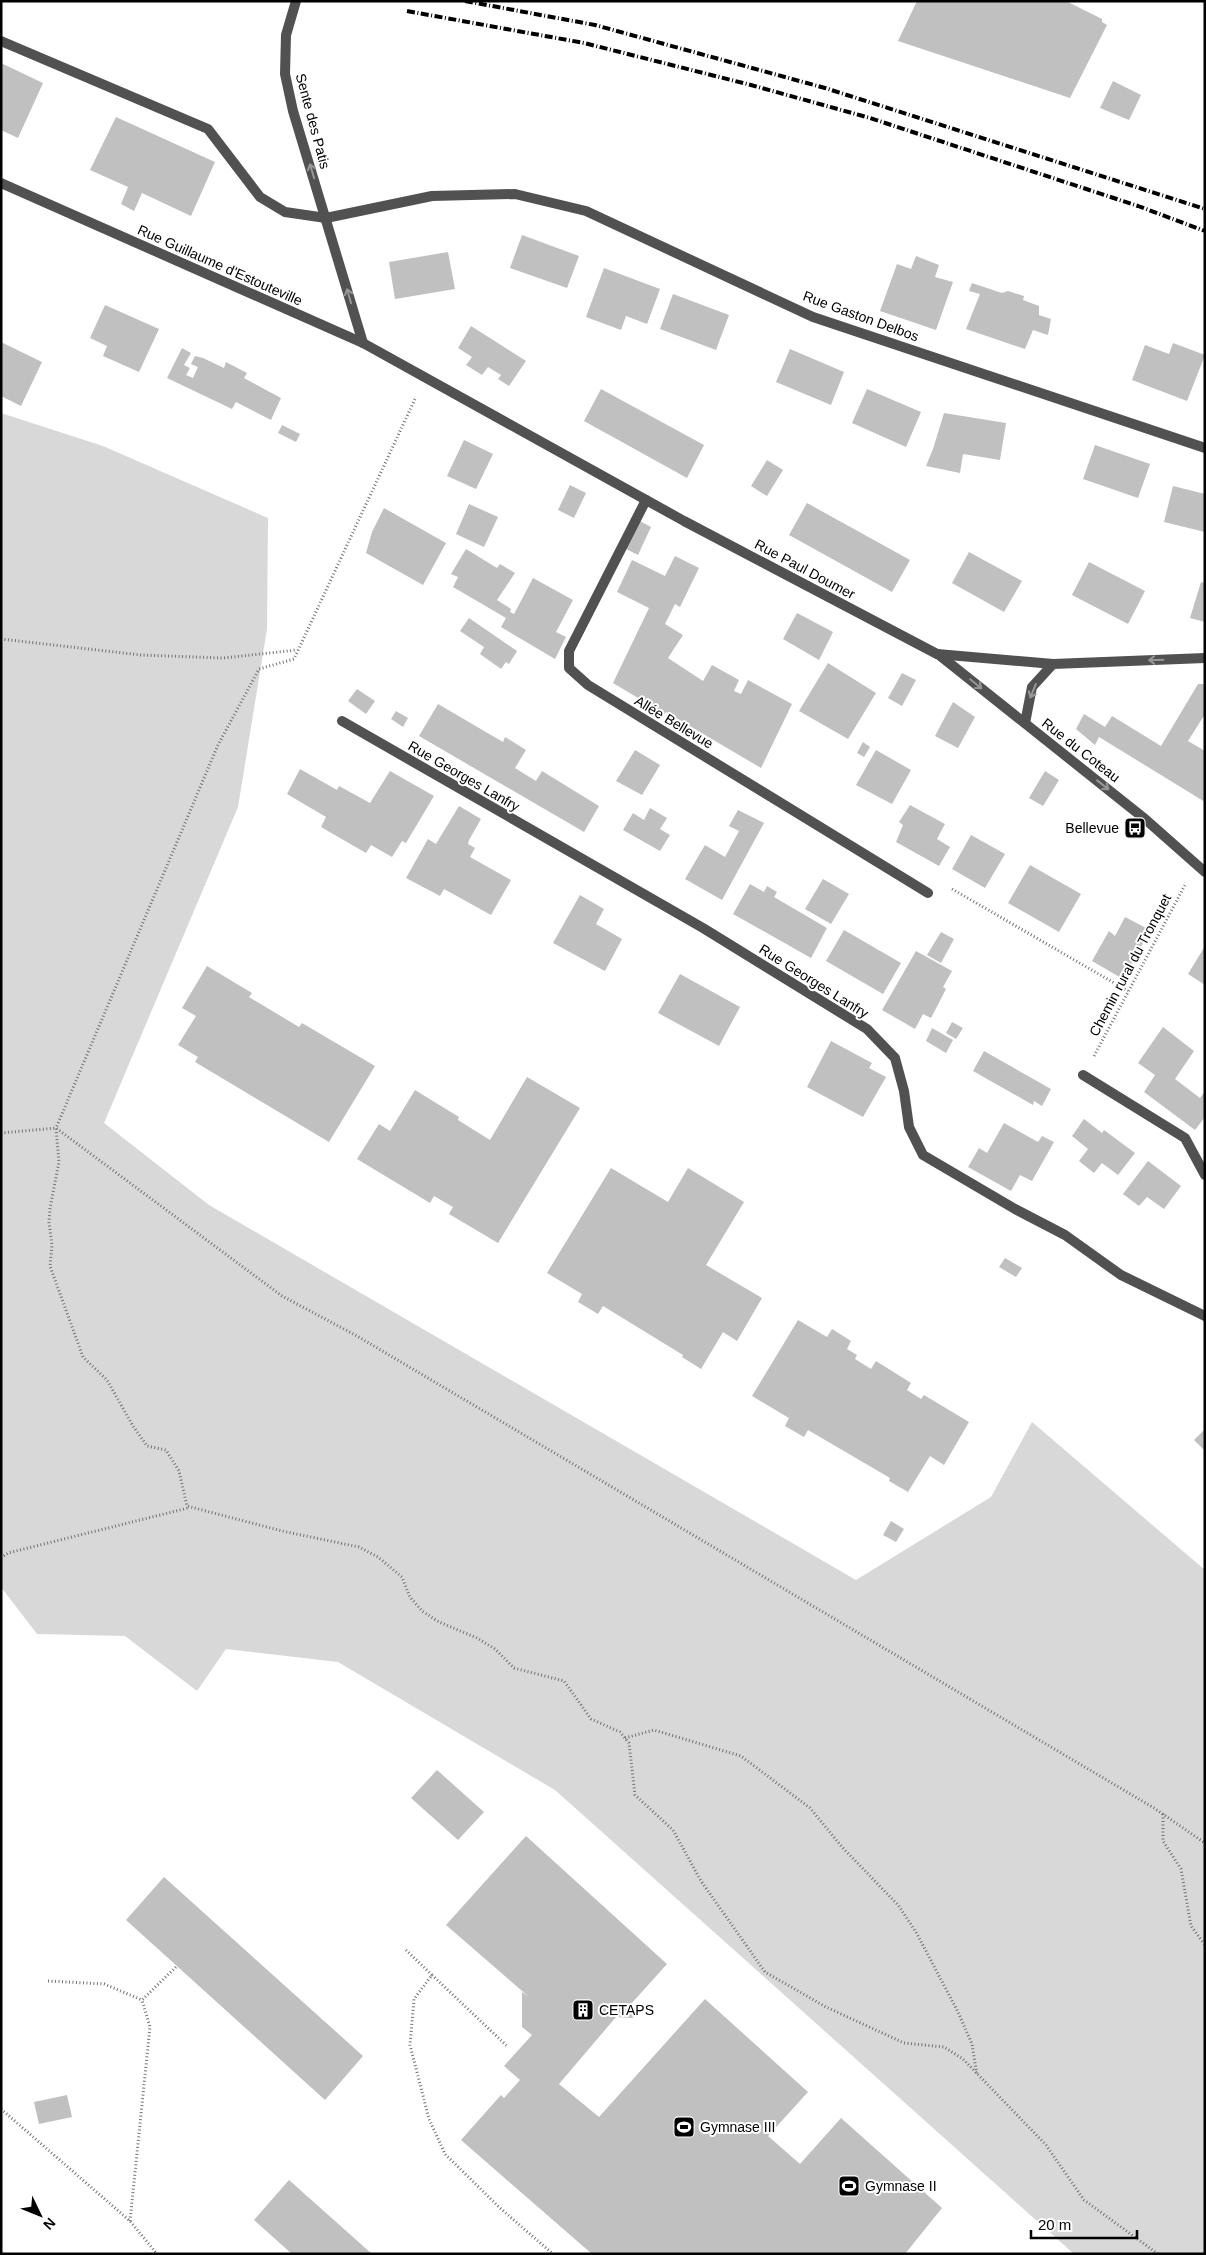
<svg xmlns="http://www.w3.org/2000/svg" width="1206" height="2255" viewBox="0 0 1206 2255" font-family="Helvetica,sans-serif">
<rect width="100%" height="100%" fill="#fff"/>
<path fill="#d8d8d8" d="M1 413 103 446 268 518 267 629 238 807 104 1123 209 1205 856 1580 991 1497 1032 1422 1205 1570V2254H1074L555 1790 338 1662 226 1649 197 1691 125 1636 37 1634 1 1587Z"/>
<g fill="#c0c0c0">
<path d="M917 1H1066L1102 19V22L1107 25 1070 98 898 41Z"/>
<path d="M1 63 43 83 18 138 1 130Z"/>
<path d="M1113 81 1141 95 1129 120 1100 108Z"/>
<path d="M116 117 215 162 191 216 142 193 134 211 121 204 128 187 90 170Z"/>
<path d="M522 235 579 256 567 288 510 268Z"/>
<path d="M448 252 455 289 395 299 389 262Z"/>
<path d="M916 256 939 265 935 277 953 282 936 330 880 311 897 264 911 269Z"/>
<path d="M604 268 660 289 647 324 626 316 621 330 586 317Z"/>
<path d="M972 283 1002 293 1008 291 1024 296 1023 300 1039 306V315L1051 319 1048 335 1033 330 1025 349 966 329 980 294 969 291Z"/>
<path d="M673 294 729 315 716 350 660 329Z"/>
<path d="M105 305 159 329 139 372 103 356 107 346 90 338Z"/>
<path d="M471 326 526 361 509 386 498 379 501 375 488 367 482 375 466 365 472 357 458 348Z"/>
<path d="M1 342 42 362 21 406 1 396Z"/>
<path d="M1173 343 1205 355 1187 401 1132 380 1145 345 1169 354Z"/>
<path d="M182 348 191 353 184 365 190 368 186 375 193 378 198 367 191 364 195 356 203 358 224 368 226 362 247 373 244 378 281 398 271 420 236 402 232 409 167 378Z"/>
<path d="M790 349 844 372 831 405 776 382Z"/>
<path d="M601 389 704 445 687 478 584 421Z"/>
<path d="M867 389 921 412 906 447 852 423Z"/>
<path d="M944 413 1006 423 1000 460 963 454 960 473 926 466 933 449Z"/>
<path d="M282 425 300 434 296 442 278 433Z"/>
<path d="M464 440 493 454 476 489 447 476Z"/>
<path d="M1095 445 1150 464 1138 498 1083 479Z"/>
<path d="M767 460 783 470 767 496 751 486Z"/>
<path d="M570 485 586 493 574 518 558 510Z"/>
<path d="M1173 486 1205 494V532L1164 522Z"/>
<path d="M807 503 910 560 892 592 789 535Z"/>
<path d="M469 504 498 517 484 547 456 534Z"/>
<path d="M384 508 446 543 423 585 366 553 372 532Z"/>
<path d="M638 520 651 527 638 555 624 548Z"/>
<path d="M466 549 497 568 500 564 515 573 497 600 511 609 510 612 514 614 533 578 573 600 556 632 566 637 555 659 501 627 506 618 453 587 458 577 451 574Z"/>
<path d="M969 552 1022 581 1004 612 952 583Z"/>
<path d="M675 556 699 568 680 607 675 604 665 624 683 635 668 658 703 681 712 665 739 680 734 691 741 694 748 680 792 704 761 768 666 712 665 714 613 683 649 608 617 592 632 560 665 576Z"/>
<path d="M1089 562 1145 591 1128 624 1072 595Z"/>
<path d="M1201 582 1205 583V622L1190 618Z"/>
<path d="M797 613 833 632 819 660 783 639Z"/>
<path d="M469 618 517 651 509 664 506 662 501 669 480 654 484 647 460 631Z"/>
<path d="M828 663 876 693 848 739 799 711Z"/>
<path d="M902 673 916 680 902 706 888 698Z"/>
<path d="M1198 684H1205V714L1188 741 1205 751V802L1099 737 1095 745 1076 729 1084 714 1105 727 1112 716 1161 746Z"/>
<path d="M357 689 375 701 366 714 348 701Z"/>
<path d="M953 702 975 717 958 748 935 736Z"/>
<path d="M438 704 503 742 505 737 526 750 515 768 536 781 542 771 599 806 584 832 419 736Z"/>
<path d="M396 711 408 718 403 727 391 719Z"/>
<path d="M863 742 870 747 864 757 857 753Z"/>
<path d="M635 750 660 765 642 795 616 781Z"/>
<path d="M876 750 911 770 892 804 856 785Z"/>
<path d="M300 769 337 790 339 786 370 803 390 771 434 796 406 843 402 841 392 857 371 845 366 853 321 827 326 817 287 794Z"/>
<path d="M1045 771 1059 780 1043 806 1029 798Z"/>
<path d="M910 805 945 824 937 839 950 847 939 866 896 842 903 825 899 822Z"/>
<path d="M459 806 481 819 469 840 468 844 475 848 470 857 511 880 491 915 444 889 440 896 406 878 428 839 436 844Z"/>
<path d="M650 808 667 818 660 829 670 835 660 851 623 830 633 813 644 820Z"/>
<path d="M738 810 764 823 722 900 685 879 705 845 725 857 739 831 729 826Z"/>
<path d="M971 835 1005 854 985 888 952 869Z"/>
<path d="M1030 865 1081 894 1059 932 1008 903Z"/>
<path d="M823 879 849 894 831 924 805 909Z"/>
<path d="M750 884 764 892 767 886 777 892 774 897 827 928 811 958 733 914Z"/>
<path d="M580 895 604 909 596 924 622 939 605 971 553 943Z"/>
<path d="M1125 917 1150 930 1123 979 1092 961 1109 931 1115 936Z"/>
<path d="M844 930 901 963 883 994 826 961Z"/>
<path d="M941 932 954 939 941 963 927 955Z"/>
<path d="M1205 946V985L1188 974Z"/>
<path d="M916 951 952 971 943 987 946 989 931 1018 923 1014 915 1029 882 1010Z"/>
<path d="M207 966 252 993 249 997 299 1027 302 1023 375 1066 329 1142 195 1062 198 1057 178 1045 196 1016 182 1008Z"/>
<path d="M680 974 740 1007 719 1046 658 1013Z"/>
<path d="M952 1022 963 1028 956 1039 946 1033Z"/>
<path d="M1163 1027 1194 1051 1175 1079 1200 1098 1205 1091V1117L1195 1130 1144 1092 1155 1075 1138 1063Z"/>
<path d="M932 1028 953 1040 946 1053 926 1041Z"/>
<path d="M831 1041 872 1063 869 1068 886 1077 863 1117 807 1087Z"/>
<path d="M984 1051 1051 1089 1042 1106 1034 1101 1033 1105 973 1071Z"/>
<path d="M527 1077 580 1108 498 1243 449 1214 453 1207 434 1196 430 1203 357 1159 379 1124 390 1131 415 1090 459 1117 458 1120 490 1140Z"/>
<path d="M1084 1119 1102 1133 1104 1130 1135 1153 1118 1175 1102 1163 1094 1173 1079 1161 1088 1149 1072 1136Z"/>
<path d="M1004 1123 1038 1142 1042 1136 1054 1142 1032 1181 1020 1175 1011 1191 968 1167 979 1148 987 1153Z"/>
<path d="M1148 1161 1181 1186 1164 1209 1147 1197 1139 1206 1123 1194Z"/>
<path d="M611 1168 668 1202 688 1168 744 1202 706 1265 762 1298 737 1341 723 1332 701 1369 682 1357 683 1355 603 1306 598 1314 578 1302 582 1294 547 1273Z"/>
<path d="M1005 1258 1022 1268 1016 1277 999 1267Z"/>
<path d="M798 1320 827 1337 832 1329 851 1341 847 1349 857 1355 855 1359 871 1369 876 1361 911 1383 907 1390 921 1399 924 1395 969 1422 944 1465 930 1456 908 1492 889 1481 890 1478 808 1430 804 1437 785 1426 789 1418 752 1396Z"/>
<path d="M1205 1429V1451L1194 1440Z"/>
<path d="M891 1521 904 1529 896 1542 883 1535Z"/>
<path d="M437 1770 484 1812 458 1840 411 1798Z"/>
<path d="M526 1836 667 1964 631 2004 633 2018 616 2017 559 2084 599 2117 705 1999 808 2092 768 2136 800 2164 841 2118 942 2208 905 2254H592L461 2140 501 2095 504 2098 520 2080 504 2066 532 2035 522 2027V1992L529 1997 446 1925Z"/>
<path d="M164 1877 363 2056 325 2100 126 1920Z"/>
<path d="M67 2095 72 2117 39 2124 34 2102Z"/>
<path d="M289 2180 372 2254H292L254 2220Z"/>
</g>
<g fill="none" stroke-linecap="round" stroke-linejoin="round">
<g stroke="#737373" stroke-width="3" stroke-dasharray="1 2.5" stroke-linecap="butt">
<path d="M415 399 294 659 259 669 218 745 56 1128 59 1162 50 1208 49 1223 52 1245 50 1266 83 1357 107 1380 133 1426 147 1446 166 1450 179 1471 187 1506 282 1531 359 1547 378 1557 402 1577 410 1597 422 1611 439 1622 477 1638 495 1649 514 1668 564 1681 591 1719 620 1732 629 1743 635 1795 673 1830 701 1881 765 1972 826 2007 904 2043 944 2047 963 2059 1046 2145 1084 2200 1158 2254"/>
<path d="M1 639 141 655 223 658 297 650"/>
<path d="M952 889 1128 991"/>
<path d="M1094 1056 1185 885"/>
<path d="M1 1133 56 1128 282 1296 357 1336 1154 1808 1205 1843"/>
<path d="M1 1558 8 1553 188 1508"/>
<path d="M625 1738 654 1730 741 1756 810 1808 842 1847 898 1905 916 1932 958 2012 972 2044 977 2075"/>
<path d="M1163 1814V1841L1181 1869 1191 1926 1205 1945"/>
<path d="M406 1950 432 1975 414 1999 410 2045 429 2119 445 2154 500 2208 553 2254"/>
<path d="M432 1975 508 2047"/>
<path d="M48 1981 104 1984 142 2000"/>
<path d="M1 2109 130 2221 157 2254"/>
<path d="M130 2221 150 2027 142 2000 177 1966"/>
</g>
<path stroke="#515151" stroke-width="10" d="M1 41 208 129 260 197 285 212 326 218"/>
<g stroke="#515151" stroke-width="10">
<path d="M296 1 286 35 285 74 293 111 363 343"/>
<path d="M1 183 363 343 684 521 937 654 1053 664 1205 658"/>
<path d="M326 218 432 196 515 194 586 211 813 317 1205 448"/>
<path d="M646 500 569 651V668L588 685 928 893"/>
<path d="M938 654 1145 819 1205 872"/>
<path d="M342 721 703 928 867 1029 895 1058 904 1091 909 1127 923 1155 1015 1209 1065 1235 1121 1275 1205 1316"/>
<path d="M1025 723 1032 687 1053 664"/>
<path d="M1083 1075 1185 1138 1205 1175"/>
</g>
<g stroke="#000" stroke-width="4" stroke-dasharray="8 2.5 1 2.5" stroke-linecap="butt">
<path d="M465 1 595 25 825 88 1205 209"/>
<path d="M407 11 584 43 751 85 870 118 1138 206 1205 231"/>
</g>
</g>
<defs><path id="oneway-shaft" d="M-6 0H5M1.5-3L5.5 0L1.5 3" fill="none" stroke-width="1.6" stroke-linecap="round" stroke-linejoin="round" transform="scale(1.25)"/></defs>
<g stroke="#979797">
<use href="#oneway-shaft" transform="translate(312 171) rotate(-107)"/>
<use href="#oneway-shaft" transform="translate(349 296) rotate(-106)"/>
<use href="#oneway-shaft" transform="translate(1156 660) rotate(178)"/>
<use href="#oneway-shaft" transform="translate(976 684) rotate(39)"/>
<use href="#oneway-shaft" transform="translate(1033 691) rotate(112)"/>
<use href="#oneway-shaft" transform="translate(1103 785) rotate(38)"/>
</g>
<defs>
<g id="bus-square" transform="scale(1.125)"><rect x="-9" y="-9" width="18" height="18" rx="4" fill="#000" stroke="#fff"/><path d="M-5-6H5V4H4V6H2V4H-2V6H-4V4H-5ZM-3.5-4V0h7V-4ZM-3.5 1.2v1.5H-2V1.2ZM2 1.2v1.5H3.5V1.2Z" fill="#fff"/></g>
<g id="building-square" transform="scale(1.125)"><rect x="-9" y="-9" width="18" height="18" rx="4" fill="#000" stroke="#fff"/><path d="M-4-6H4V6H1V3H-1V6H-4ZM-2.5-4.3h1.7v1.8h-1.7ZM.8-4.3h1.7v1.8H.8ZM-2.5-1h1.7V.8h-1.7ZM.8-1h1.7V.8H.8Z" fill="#fff"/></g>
<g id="stadium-square" transform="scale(1.125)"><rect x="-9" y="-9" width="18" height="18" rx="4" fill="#000" stroke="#fff"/><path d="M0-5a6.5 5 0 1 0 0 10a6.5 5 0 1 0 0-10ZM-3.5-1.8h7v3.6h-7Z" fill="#fff"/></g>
</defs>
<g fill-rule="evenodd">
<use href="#bus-square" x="1135" y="828"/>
<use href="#building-square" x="583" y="2010"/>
<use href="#stadium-square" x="684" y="2127"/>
<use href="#stadium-square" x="849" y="2186"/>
</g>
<g text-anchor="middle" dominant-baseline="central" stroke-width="4" stroke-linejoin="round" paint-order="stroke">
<g font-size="14" fill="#000" stroke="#fff">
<text transform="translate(313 121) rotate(75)">Sente des Patis</text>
<text transform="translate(220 265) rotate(24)">Rue Guillaume d'Estouteville</text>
<text transform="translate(861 316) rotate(20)">Rue Gaston Delbos</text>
<text transform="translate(805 569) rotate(28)">Rue Paul Doumer</text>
<text transform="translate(674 722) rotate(31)">Allée Bellevue</text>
<text transform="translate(1081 750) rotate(38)">Rue du Coteau</text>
<text transform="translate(464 776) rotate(30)">Rue Georges Lanfry</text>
<text transform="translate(1130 965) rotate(-62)">Chemin rural du Tronquet</text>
<text transform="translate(814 981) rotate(32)">Rue Georges Lanfry</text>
</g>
<g font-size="14" fill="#000" stroke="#fff" text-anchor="start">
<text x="1119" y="828" text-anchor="end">Bellevue</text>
<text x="599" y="2010">CETAPS</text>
<text x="700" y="2127">Gymnase III</text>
<text x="865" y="2186">Gymnase II</text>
</g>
</g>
<rect width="1206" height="2255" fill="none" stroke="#000000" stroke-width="5"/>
<g transform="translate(40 2215) rotate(133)" stroke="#ffffff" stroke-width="4" paint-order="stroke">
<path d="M0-4L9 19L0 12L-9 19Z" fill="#000000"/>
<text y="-8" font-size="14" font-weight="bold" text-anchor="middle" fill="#000000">N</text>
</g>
<path d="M1031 2230v8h106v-8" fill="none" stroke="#000000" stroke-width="2.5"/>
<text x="1038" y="2230" font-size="15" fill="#000000" stroke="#ffffff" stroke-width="4" paint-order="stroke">20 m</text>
</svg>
